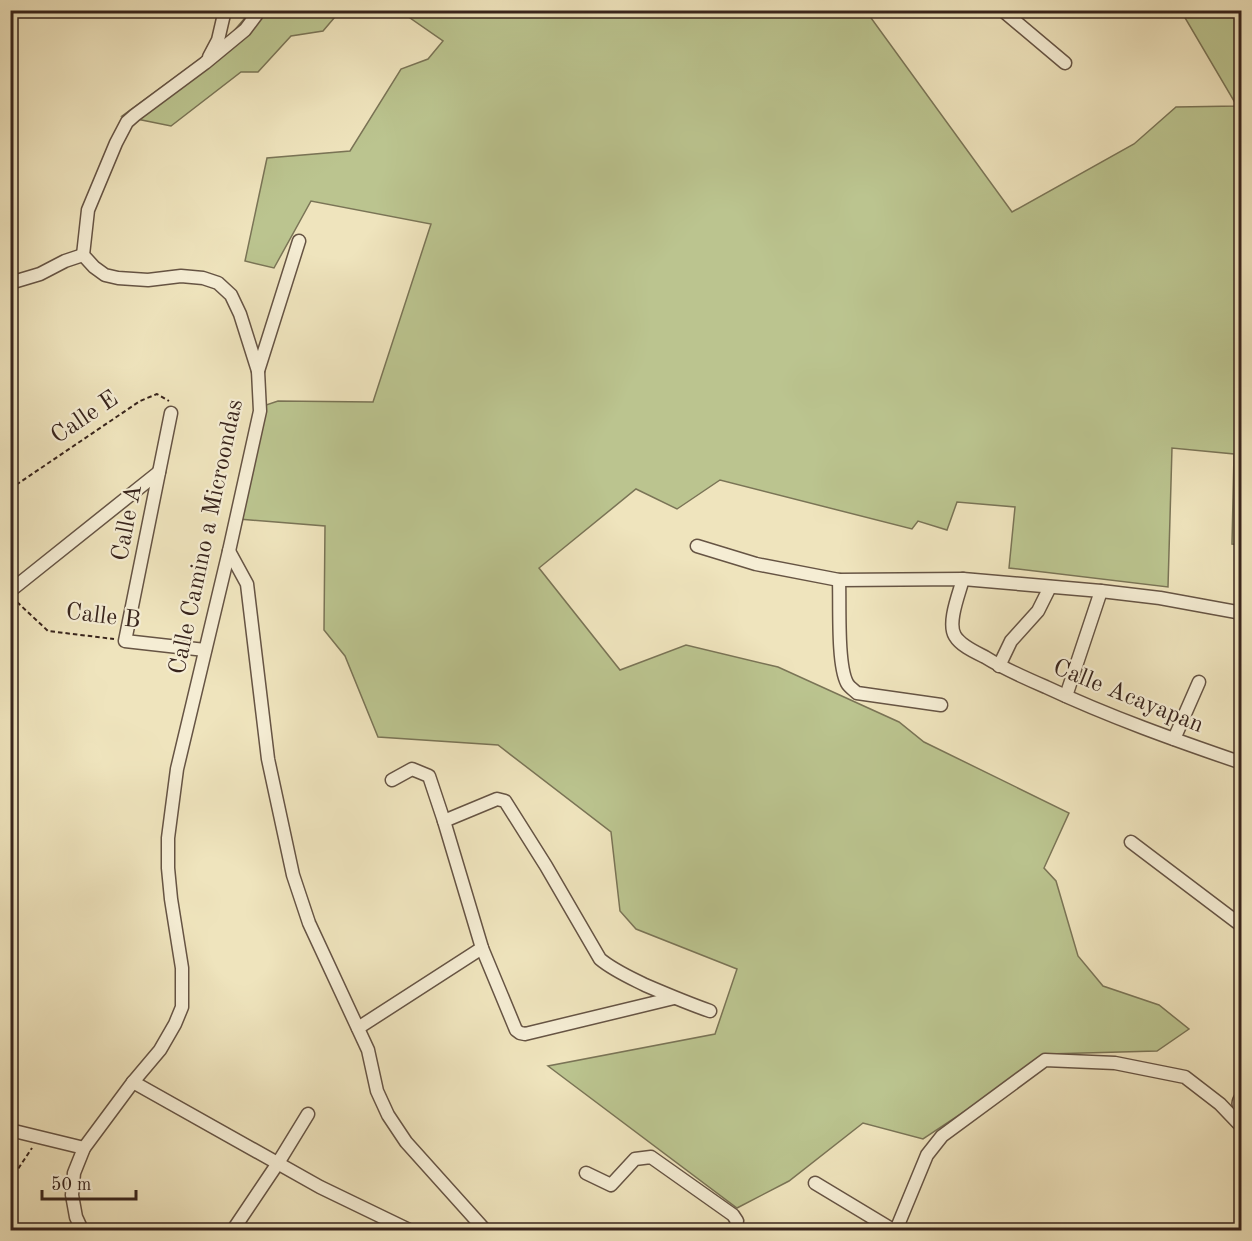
<svg xmlns="http://www.w3.org/2000/svg" width="1252" height="1241" viewBox="0 0 1252 1241" font-family="'Old Standard TT',serif">
<rect width="100%" height="100%" fill="#efe4bd"/>
<filter id="stains"><feTurbulence type="fractalNoise" baseFrequency=".00333" numOctaves="4"/><feColorMatrix values="0 0 0 0 .2 0 0 0 0 .09 0 0 0 0 .02 0 0 0 .5 -.17"/></filter>
<radialGradient id="worn" r=".72"><stop offset=".6" stop-color="#630" stop-opacity="0"/><stop offset="1" stop-color="#630" stop-opacity=".3"/></radialGradient>
<g fill="#bbc48f" stroke="#7a7456" stroke-width="1.5">
<path d="M251 11H340L323 31 291 36 258 72H241L171 126 122 116 226 40Z"/>
<path d="M400 11H866L1012 212 1134 144 1176 107 1237 106 1181 11H1241V545L1232 544 1234 454 1172 448 1168 587 1009 568 1015 507 957 502 947 530 918 521 912 529 720 480 677 509 636 489 539 568 620 670 686 645 778 667 899 722 924 742 1069 813 1044 868 1056 881 1078 956 1103 986 1159 1005 1189 1029 1157 1051 1047 1054 985 1098 923 1139 863 1123 789 1181 737 1208 548 1066 715 1034 737 969 636 929 620 911 611 832 498 745 378 737 345 656 324 630 325 526 239 519 266 405 278 401 373 402 431 224 311 201 274 268 245 261 267 158 350 151 401 69 428 59 443 41Z"/>
</g>
<g fill="none" stroke-linecap="round" stroke-linejoin="round">
<g stroke="#665444" stroke-width="15">
<g id="street">
<path d="M1002 10 1065 63"/>
<path d="M209 57 218 40 225 10"/>
<path d="M10 283 40 274 65 261 83 255"/>
<path d="M258 371 299 241"/>
<path d="M171 413 125 641 205 650"/>
<path d="M697 546 756 564 839 580 963 579 1101 591 1160 598 1242 613"/>
<path d="M229 551 247 584 268 759 293 875 309 923 368 1050 377 1091 388 1115 406 1142 485 1230"/>
<path d="M963 579C959 594 947 623 955 636 961 646 975 652 985 657 1004 669 1025 678 1046 687 1110 717 1175 740 1242 763"/>
<path d="M839 580C840 604 837 664 847 683 849 687 854 690 857 693L941 705"/>
<path d="M10 591 159 472"/>
<path d="M999 666 1011 641 1038 611 1050 587"/>
<path d="M1066 696 1101 591"/>
<path d="M1174 739 1199 682"/>
<path d="M392 780 412 769 429 776 444 821 482 948 516 1030 520 1033 525 1034 674 998"/>
<path d="M444 821 497 799 505 801 546 866 600 959C613 970 629 977 645 985 666 994 687 1003 710 1011"/>
<path d="M1131 842 1242 926"/>
<path d="M358 1028 482 948"/>
<path d="M133 1082 320 1187 409 1230"/>
<path d="M1242 1096C1238 1101 1237 1105 1242 1110"/>
<path d="M10 1130 84 1148"/>
<path d="M586 1173 611 1185 635 1159 651 1157 733 1215 737 1221 735 1230"/>
<path d="M815 1183 893 1230"/>
<path d="M82 1230 76 1217 72 1195 74 1173 84 1148 133 1082 160 1050 175 1024 182 1007V968L171 899 168 868V838L177 769 229 551 260 411 258 371 240 314 231 295 218 283 203 278 181 276 148 280 118 278 105 275 94 267 83 255 88 210 116 143 127 122 135 115 205 63 245 30 260 10"/>
<path d="M233 1230 278 1163 308 1114"/>
<path d="M896 1230 927 1155 942 1136 1045 1060 1115 1063 1185 1077 1220 1104 1242 1127"/>
</g>
</g>
<g stroke="#38241c" stroke-width="2" stroke-dasharray="4.5 3" stroke-linecap="butt">
<path d="M10 489 140 401 157 394 169 401"/>
<path d="M17 602 48 631 114 639"/>
<path d="M10 1181 32 1148"/>
</g>
<use href="#street" stroke="#f5edd4" stroke-width="12"/>
</g>
<g text-anchor="middle" dominant-baseline="central" stroke-width="4.5" stroke-linejoin="round" paint-order="stroke">
<g font-size="24" fill="#38241c" stroke="#f5edd4">
<text transform="translate(85 418) rotate(-34)">Calle E</text>
<text transform="translate(128 523) rotate(-79)">Calle A</text>
<text transform="translate(207 537) rotate(-78)">Calle Camino a Microondas</text>
<text transform="translate(103 617) rotate(7)">Calle B</text>
<text transform="translate(1128 697) rotate(22)">Calle Acayapan</text>
</g>
</g>
<rect width="1252" height="1241" fill="none" stroke="#efe4bd" stroke-width="36"/>
<rect x="12" y="12" width="1228" height="1217" fill="none" stroke="#38241c" stroke-width="3"/>
<rect x="18" y="18" width="1216" height="1205" fill="none" stroke="#38241c" stroke-width="1.5"/>
<path d="M42 1190v9h94v-9" fill="none" stroke="#38241c" stroke-width="3"/>
<text x="51" y="1190" font-size="18" fill="#38241c" stroke="#f5edd4" stroke-width="4.5" paint-order="stroke">50 m</text>
<rect width="100%" height="100%" filter="url(#stains)"/>
<rect width="100%" height="100%" fill="url(#worn)"/>
</svg>
